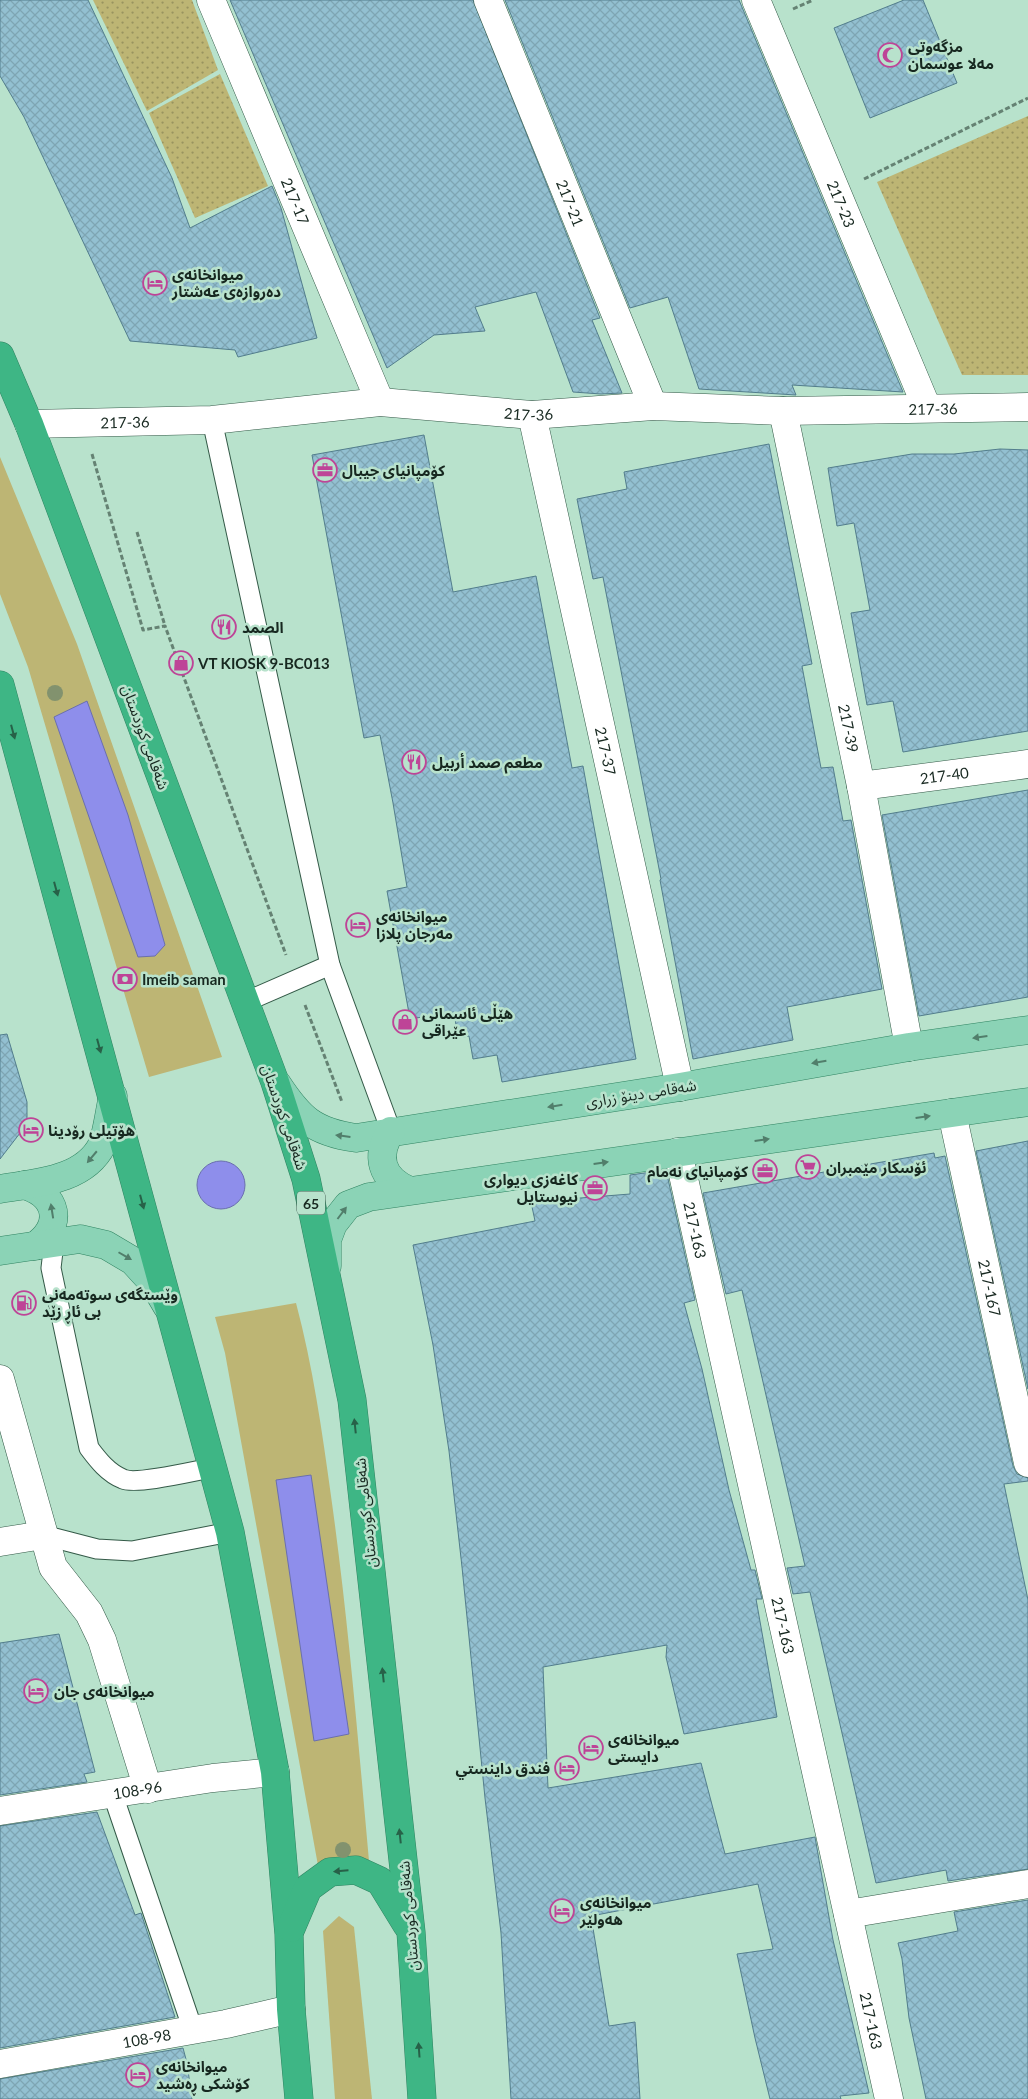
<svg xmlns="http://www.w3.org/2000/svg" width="1028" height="2099" viewBox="0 0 1028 2099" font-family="Lato,'Noto Sans Arabic',sans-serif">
<defs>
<pattern id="park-dots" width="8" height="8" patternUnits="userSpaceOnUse" patternTransform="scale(1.25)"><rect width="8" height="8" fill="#bdb574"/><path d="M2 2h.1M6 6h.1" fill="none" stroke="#99935f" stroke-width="1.8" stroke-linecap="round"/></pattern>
<pattern id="building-cross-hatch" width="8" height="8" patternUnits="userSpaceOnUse" patternTransform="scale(1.25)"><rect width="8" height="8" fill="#93c0d1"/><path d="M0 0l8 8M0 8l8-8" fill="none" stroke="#7ea5b3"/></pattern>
</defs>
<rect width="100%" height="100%" fill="#b8e2cc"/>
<g fill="#bdb574">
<path d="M0 457 77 644 222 1057 149 1077 28 667 0 594Z"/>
<path d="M296 1303C313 1367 322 1431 331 1496 348 1617 358 1739 369 1861L319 1871 225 1353 215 1317Z"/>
<path d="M339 1916 354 1927 372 2099H335L323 1931Z"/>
</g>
<g fill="url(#park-dots)">
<path d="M93 0H192L218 70 147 111Z"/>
<path d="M220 74 268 186 195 218 149 113Z"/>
<path d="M1028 116V375H962L877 182Z"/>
</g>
<g fill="#8e8eeb" stroke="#6a6fae">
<path d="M87 701 128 815 165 945 155 956 138 957 54 717Z"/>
<circle cx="221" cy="1185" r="24"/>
<path d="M311 1475 349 1734 314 1741 276 1480Z"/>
</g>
<g fill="url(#building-cross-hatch)" stroke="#527d8c">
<path d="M0 0H88L172 178 190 228 272 186 281 208 317 338 238 357 235 350 130 341 24 117 0 76Z"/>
<path d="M230 0H473L600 318 592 320 622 393 601 394 573 392 536 292 475 307 485 331 434 335 387 368Z"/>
<path d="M505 0H739L903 392 792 385 796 395 699 389 668 297 630 308Z"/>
<path d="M904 0H923L957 83 870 118 834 28Z"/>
<path d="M424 435 453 592 536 576 572 768 583 766 636 1059 502 1082 497 1055 473 1059 469 1036 458 1038 454 1012 410 1019 387 891 407 887 393 803 380 735 364 738 312 455Z"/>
<path d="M769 444 812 664 802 666 821 768 833 767 843 821 851 820 882 989 787 1007 793 1040 693 1059 660 880 661 879 603 577 593 579 577 499 627 489 624 472Z"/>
<path d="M1000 449 1028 450V731L903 752 893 701 867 705 851 613 870 610 854 523 837 526 828 468 912 454H954Z"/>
<path d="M1028 790V997L919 1016 882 815Z"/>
<path d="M7 1034 27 1102V1124L0 1159V1035Z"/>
<path d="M1028 1141V1389L976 1151Z"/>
<path d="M934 1153 935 1158 945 1156 1013 1466 1017 1474 1028 1478V1481L1004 1484 1028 1600V1869L948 1881 946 1870 876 1883 810 1592 793 1594 787 1568 805 1566 742 1290 726 1294 703 1193Z"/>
<path d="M666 1170 695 1300 684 1303 702 1369 729 1490 751 1570H755L762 1599H756L777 1717 684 1734 666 1657 667 1645 543 1667 548 1788 701 1763 725 1854 815 1837 833 1940 869 2093 840 2096 841 2099H770L755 2038 737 1954 773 1949 758 1884 591 1916 609 2026 635 2022 640 2099H511L501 1933 485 1798 462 1567 449 1451 433 1345 413 1245 535 1221 531 1202 630 1194V1175Z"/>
<path d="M59 1634 95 1772 84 1774 87 1782 0 1795V1643Z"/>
<path d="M97 1812 135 1915 141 1913 175 2017 0 2048V1826Z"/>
<path d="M1028 1900V2099H926L909 2018 902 1959 898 1943 958 1931 954 1912Z"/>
<path d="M183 2048 187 2063 192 2099H0V2079Z"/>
</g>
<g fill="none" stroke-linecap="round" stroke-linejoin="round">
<g stroke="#345a48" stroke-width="21">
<g id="lane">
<path d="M212 420 330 965 391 1131"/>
<path d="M245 1002 330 965"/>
<path d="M54 1243 51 1268 89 1448C98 1460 108 1473 123 1479 136 1485 194 1471 211 1468"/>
<path d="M43 1535 97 1549 132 1551 230 1532"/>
<path d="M113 1795 193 2030"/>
</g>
</g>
<g stroke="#345a48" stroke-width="29">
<g id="street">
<path id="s1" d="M211 0 380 402"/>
<path id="s2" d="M488 0 653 406"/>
<path id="s3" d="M756 0 927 408"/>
<path id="s4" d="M783 411 861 786 909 1047"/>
<path id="s5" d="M532 415 680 1087"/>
<path id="s6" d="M29 424 212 420 380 402 532 415 653 406 783 411 1028 407"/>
<path id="s7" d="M861 786 1028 764"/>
<path id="s8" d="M952 1113 1028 1463"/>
<path id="s9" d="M678 1152 889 2099"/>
<path d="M0 1379 53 1567 89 1613 102 1640 148 1789"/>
<path d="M0 1542 43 1535"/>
<path id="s10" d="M0 1811 213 1778 275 1772"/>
<path d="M848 1914 1028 1884"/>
<path id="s11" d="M0 2064 226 2024 291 2009"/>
</g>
</g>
<g stroke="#308462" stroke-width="29">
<g id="primary">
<path d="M277 1084C300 1119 314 1132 356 1138L680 1087 909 1047 1028 1030"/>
<path d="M391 1131C375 1156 381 1178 408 1190"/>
<path d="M24 1185C58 1195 64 1225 35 1246"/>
<path d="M0 1189C35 1183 84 1181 102 1145 107 1134 110 1108 113 1096"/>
<path d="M0 1251 80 1239 106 1245 133 1261 154 1284 167 1306"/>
<path d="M327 1266V1240L333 1224 348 1205 369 1197 1028 1102"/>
</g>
</g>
<g stroke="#308462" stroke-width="29">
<g id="highway">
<path d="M0 356 29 424 275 1082 306 1179 352 1400 411 1932 422 2099"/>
<path d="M0 685 230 1532 275 1772 289 1934 291 2009 299 2099"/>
<path d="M291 1928 308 1888 330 1872 356 1870 380 1881 407 1925"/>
</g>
</g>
<g stroke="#658273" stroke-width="3" stroke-dasharray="5 2.5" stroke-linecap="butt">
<path d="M793 9 813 0"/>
<path d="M864 179 1028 98"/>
<path d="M92 454 143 630 165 626 286 955"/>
<path d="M137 532 165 626"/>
<path d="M305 1005 342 1102"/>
</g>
<use href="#lane" stroke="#fff" stroke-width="19"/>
<use href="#street" stroke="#fff" stroke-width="28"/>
<use href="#primary" stroke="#8bd3b6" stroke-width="28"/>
<use href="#highway" stroke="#3eb685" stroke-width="28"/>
</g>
<g fill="#82926e">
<circle cx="55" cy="693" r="8"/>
<circle cx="343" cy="1850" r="8"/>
</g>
<defs><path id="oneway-solid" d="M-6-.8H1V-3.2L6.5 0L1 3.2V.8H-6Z" transform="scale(1.25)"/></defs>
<g fill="#276148">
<use href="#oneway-solid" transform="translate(13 732) rotate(75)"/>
<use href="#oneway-solid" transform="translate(56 889) rotate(75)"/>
<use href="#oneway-solid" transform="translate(99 1046) rotate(75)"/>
<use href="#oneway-solid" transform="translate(142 1202) rotate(75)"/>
<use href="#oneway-solid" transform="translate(355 1426) rotate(-96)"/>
<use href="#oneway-solid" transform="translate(383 1675) rotate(-96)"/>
<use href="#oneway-solid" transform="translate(400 1836) rotate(-96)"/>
<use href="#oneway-solid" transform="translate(341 1871) rotate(175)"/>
<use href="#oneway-solid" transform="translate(419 2050) rotate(-94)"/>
</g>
<g fill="#517e6b">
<use href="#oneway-solid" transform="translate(980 1037) rotate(172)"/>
<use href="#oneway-solid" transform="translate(819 1062) rotate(170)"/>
<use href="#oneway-solid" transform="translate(555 1106) rotate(171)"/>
<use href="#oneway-solid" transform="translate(923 1117) rotate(-8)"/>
<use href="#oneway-solid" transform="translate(343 1136) rotate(-173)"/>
<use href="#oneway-solid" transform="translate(762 1140) rotate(-8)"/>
<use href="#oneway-solid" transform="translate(92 1157) rotate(130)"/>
<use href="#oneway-solid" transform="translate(601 1163) rotate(-8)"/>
<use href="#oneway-solid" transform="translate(52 1211) rotate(-99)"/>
<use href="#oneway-solid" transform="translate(342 1213) rotate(-53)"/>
<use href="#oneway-solid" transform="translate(125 1256) rotate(30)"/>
</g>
<defs>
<g id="mosque-ring" transform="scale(1.25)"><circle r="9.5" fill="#b8e2cc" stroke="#be4497" stroke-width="1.5"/><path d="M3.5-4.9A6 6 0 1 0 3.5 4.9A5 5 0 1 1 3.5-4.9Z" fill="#be4497"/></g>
<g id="hotel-ring" transform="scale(1.25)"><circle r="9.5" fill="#b8e2cc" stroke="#be4497" stroke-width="1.5"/><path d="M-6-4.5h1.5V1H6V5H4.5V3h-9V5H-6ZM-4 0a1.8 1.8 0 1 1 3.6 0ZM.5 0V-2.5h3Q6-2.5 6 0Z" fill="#be4497"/></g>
<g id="office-ring" transform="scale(1.25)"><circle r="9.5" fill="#b8e2cc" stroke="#be4497" stroke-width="1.5"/><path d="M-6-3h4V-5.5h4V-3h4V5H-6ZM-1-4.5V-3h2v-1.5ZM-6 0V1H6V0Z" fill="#be4497"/></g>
<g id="restaurant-ring" transform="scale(1.25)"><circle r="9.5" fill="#b8e2cc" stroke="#be4497" stroke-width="1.5"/><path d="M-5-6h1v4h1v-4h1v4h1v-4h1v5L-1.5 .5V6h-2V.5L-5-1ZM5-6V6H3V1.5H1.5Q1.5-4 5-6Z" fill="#be4497"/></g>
<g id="shop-ring" transform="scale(1.25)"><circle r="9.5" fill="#b8e2cc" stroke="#be4497" stroke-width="1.5"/><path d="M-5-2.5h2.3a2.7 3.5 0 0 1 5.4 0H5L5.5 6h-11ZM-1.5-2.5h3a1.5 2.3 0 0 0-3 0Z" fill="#be4497"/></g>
<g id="bank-ring" transform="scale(1.25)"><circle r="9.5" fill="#b8e2cc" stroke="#be4497" stroke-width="1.5"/><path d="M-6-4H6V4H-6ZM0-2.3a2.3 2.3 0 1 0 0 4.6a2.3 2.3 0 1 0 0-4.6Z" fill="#be4497"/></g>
<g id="supermarket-ring" transform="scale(1.25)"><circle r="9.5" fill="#b8e2cc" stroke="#be4497" stroke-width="1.5"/><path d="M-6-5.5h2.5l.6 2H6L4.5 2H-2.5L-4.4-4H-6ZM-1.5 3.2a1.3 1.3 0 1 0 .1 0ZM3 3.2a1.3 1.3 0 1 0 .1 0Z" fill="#be4497"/></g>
<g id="fuel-ring" transform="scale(1.25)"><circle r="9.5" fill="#b8e2cc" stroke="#be4497" stroke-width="1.5"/><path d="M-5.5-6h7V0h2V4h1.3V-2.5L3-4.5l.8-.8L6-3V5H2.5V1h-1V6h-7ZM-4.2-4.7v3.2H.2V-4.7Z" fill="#be4497"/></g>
</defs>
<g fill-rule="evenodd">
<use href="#mosque-ring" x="890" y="55"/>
<use href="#hotel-ring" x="155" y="283"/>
<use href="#office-ring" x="325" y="470"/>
<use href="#restaurant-ring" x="224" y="627"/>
<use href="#shop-ring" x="181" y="663"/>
<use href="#restaurant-ring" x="414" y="762"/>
<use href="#hotel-ring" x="358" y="925"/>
<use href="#bank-ring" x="125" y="979"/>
<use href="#shop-ring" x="405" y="1022"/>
<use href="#hotel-ring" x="31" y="1130"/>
<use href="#supermarket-ring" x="808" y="1167"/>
<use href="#office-ring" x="765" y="1171"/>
<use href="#office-ring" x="595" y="1188"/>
<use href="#fuel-ring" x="24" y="1303"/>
<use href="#hotel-ring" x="36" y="1691"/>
<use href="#hotel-ring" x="591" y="1748"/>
<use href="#hotel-ring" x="567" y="1768"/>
<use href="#hotel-ring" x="562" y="1911"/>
<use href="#hotel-ring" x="138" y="2075"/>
</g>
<g text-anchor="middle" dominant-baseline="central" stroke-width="5" stroke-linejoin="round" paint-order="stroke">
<rect fill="#b8e2cc" stroke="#476054" stroke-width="1" x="297" y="1191.5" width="28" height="23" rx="4"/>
<g font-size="14" font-weight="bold" fill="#172820">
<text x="311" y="1203">65</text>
</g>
<g font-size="15" font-weight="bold" fill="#172820" stroke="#b8e2cc" text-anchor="start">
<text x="908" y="46">مزگەوتی<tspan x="908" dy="17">مەلا عوسمان</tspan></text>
<text x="172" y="274">میوانخانەی<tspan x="172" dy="17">دەروازەی عەشتار</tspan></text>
<text x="342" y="470">کۆمپانیای جیبال</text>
<text x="242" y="627">الصمد</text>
<text x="198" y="663">VT KIOSK 9-BC013</text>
<text x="432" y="762">مطعم صمد أربيل</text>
<text x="376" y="916">میوانخانەی<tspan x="376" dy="17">مەرجان پلازا</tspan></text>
<text x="142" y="979">Imeib saman</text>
<text x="422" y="1013">هێڵی ئاسمانی<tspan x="422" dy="17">عێراقی</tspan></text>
<text x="48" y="1130">هۆتیلی رۆدینا</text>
<text x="826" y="1167">ئۆسکار مێمبران</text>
<text x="748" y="1171" text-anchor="end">کۆمپانیای نەمام</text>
<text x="578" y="1179" text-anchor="end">کاغەزی دیواری<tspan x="578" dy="17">نیوستایل</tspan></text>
<text x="42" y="1294">وێستگەی سوتەمەنی<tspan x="42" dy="17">بی ئاڕ زێد</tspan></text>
<text x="54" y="1691">میوانخانەی جان</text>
<text x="608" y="1739">میوانخانەی<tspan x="608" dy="17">دایستی</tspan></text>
<text x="550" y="1768" text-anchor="end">فندق داينستي</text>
<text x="580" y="1902">میوانخانەی<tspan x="580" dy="17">هەولێر</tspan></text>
<text x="156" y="2066">میوانخانەی<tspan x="156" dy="17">کۆشکی ڕەشید</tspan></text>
</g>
<g font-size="15" fill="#172820" stroke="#b8e2cc">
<text stroke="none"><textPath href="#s1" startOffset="218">217-17</textPath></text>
<text stroke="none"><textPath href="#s2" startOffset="219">217-21</textPath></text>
<text stroke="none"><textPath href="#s3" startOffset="221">217-23</textPath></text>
<text stroke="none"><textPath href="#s6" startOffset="906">217-36</textPath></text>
<text stroke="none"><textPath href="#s6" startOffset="501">217-36</textPath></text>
<text stroke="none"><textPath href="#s6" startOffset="96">217-36</textPath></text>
<text stroke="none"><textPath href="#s4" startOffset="324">217-39</textPath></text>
<text transform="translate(146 737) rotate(70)">شەقامی کوردستان</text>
<text stroke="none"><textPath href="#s5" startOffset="344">217-37</textPath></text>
<text stroke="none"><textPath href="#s7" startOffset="84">217-40</textPath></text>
<text transform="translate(641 1093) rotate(-9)">شەقامی دینۆ زراری</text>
<text transform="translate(285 1117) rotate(71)">شەقامی کوردستان</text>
<text stroke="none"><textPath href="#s9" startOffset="80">217-163</textPath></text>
<text stroke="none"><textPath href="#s8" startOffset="179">217-167</textPath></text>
<text transform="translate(365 1513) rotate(-96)">شەقامی کوردستان</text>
<text stroke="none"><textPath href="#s9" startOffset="485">217-163</textPath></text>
<text stroke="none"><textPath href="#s10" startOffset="139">108-96</textPath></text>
<text transform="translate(408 1916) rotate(-95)">شەقامی کوردستان</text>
<text stroke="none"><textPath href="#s9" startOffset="890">217-163</textPath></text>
<text stroke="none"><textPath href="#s11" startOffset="149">108-98</textPath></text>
</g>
</g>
</svg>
